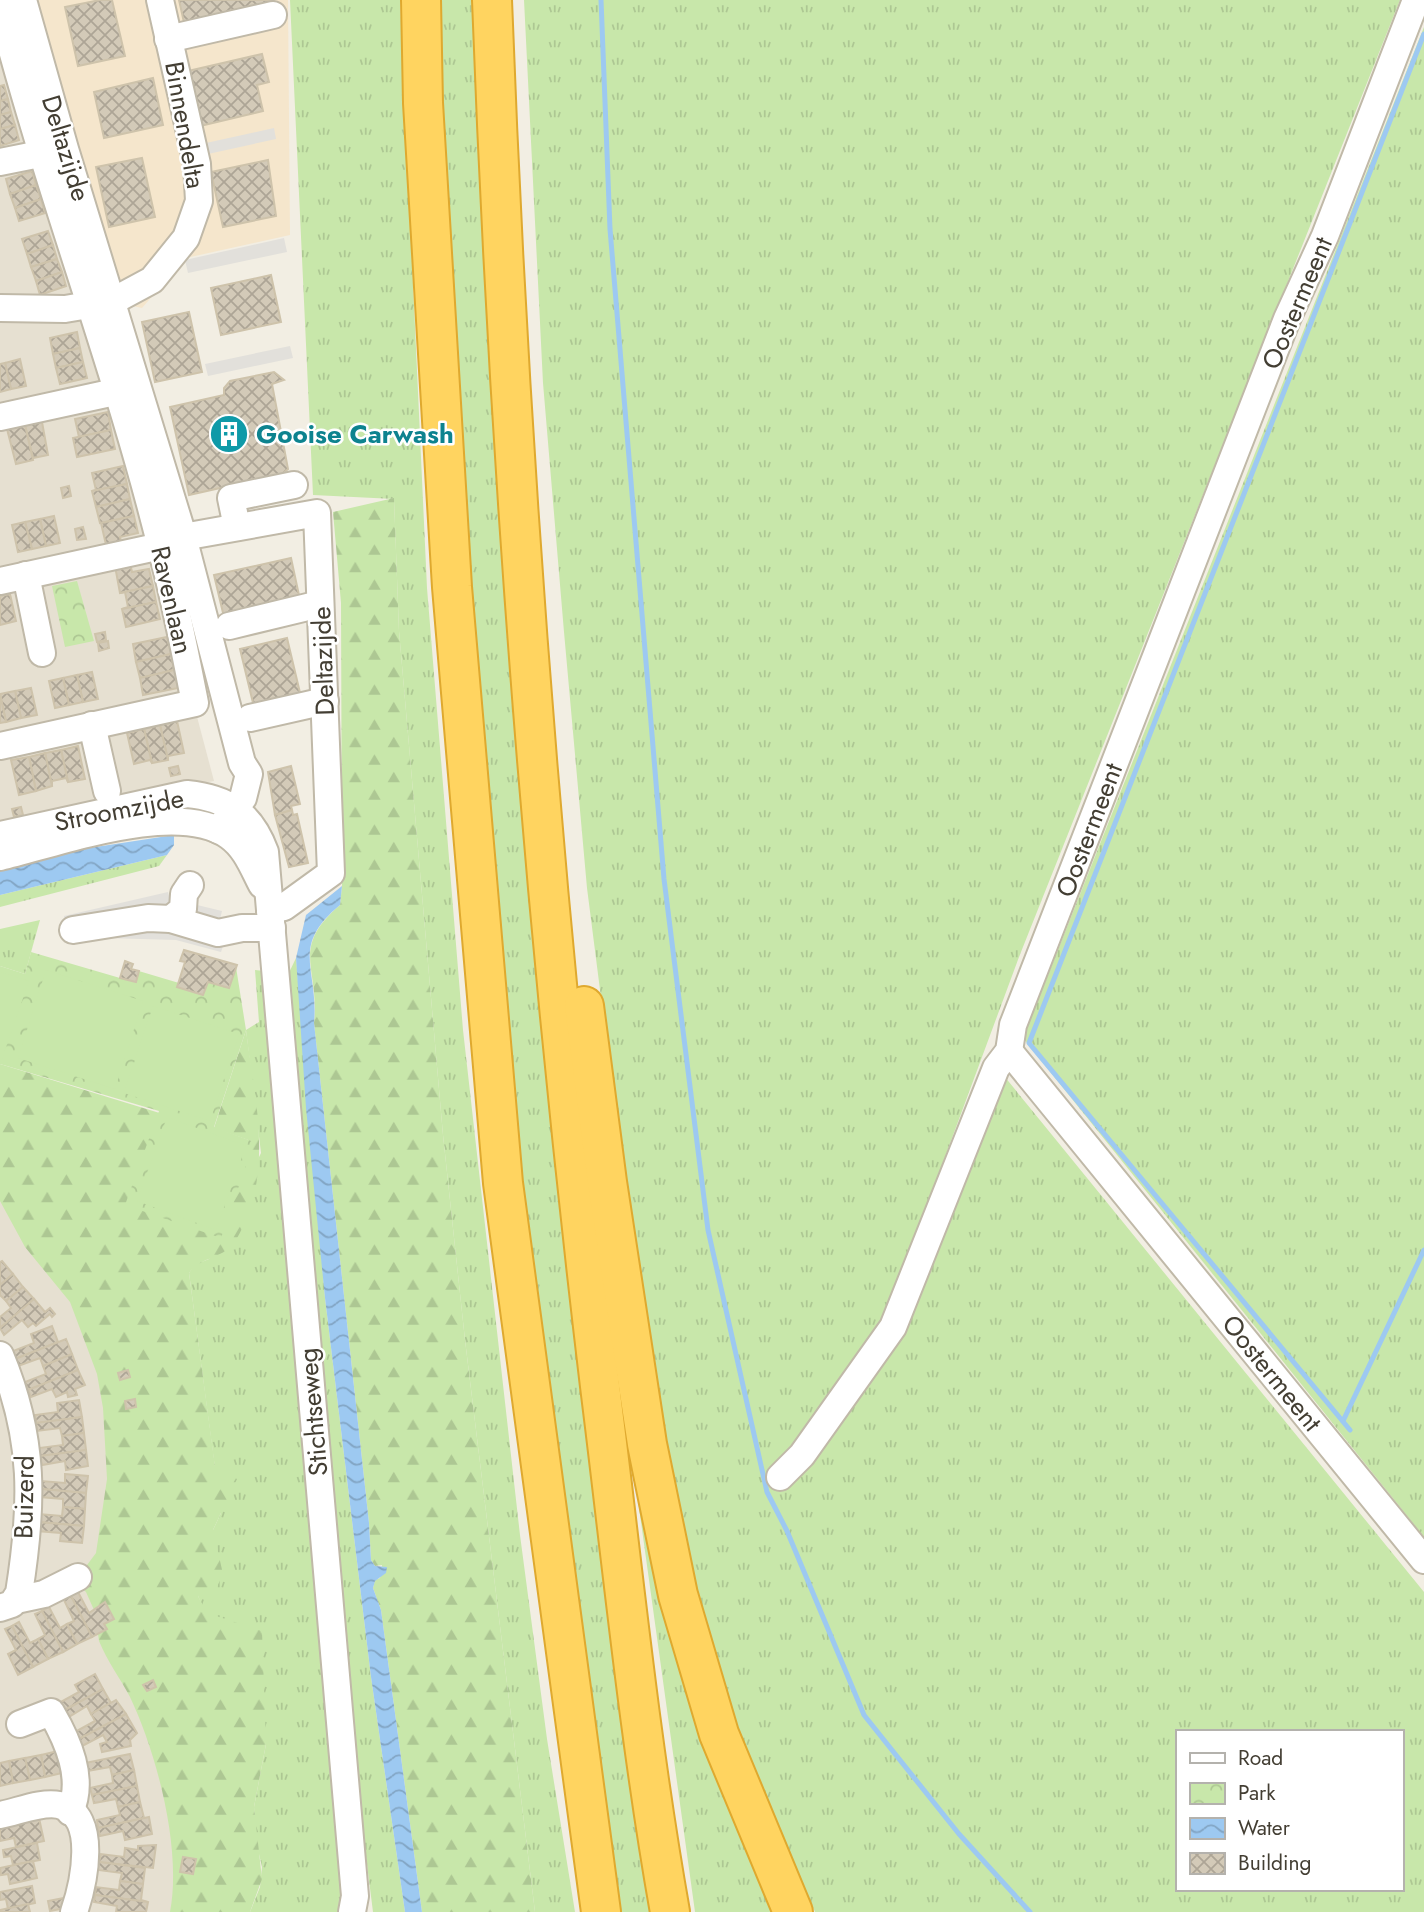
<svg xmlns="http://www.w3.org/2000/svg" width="1424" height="1912" viewBox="0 0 1424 1912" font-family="Jost,sans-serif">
<defs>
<pattern id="grass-tufts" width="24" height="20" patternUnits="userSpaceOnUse" patternTransform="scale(1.75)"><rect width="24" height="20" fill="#c8e7aa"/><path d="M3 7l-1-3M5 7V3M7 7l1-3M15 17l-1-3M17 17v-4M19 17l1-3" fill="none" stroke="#adc793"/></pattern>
<pattern id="forest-firs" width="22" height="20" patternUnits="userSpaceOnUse" patternTransform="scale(1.75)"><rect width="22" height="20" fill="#c8e7aa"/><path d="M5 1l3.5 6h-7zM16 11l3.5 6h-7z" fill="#adc793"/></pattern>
<pattern id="park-crowns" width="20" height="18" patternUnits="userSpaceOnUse" patternTransform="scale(1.75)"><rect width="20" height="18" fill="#c8e7aa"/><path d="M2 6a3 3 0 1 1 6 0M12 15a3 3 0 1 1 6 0" fill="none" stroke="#adc793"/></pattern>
<pattern id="water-waves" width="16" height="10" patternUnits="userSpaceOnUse" patternTransform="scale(1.75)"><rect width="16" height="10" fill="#9dc9f1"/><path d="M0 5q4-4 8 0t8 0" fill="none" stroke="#82a5c4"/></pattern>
<pattern id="building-cross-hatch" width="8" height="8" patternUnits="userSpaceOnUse" patternTransform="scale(1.75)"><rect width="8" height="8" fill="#d3cab8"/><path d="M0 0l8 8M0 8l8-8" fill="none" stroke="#ada596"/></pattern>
</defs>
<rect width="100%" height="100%" fill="#f2eee3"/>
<g fill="#e6e0d1">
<path d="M0 0 89 308 214 781 0 822Z"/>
<path d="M0 1146 99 1314 200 1912H0Z"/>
</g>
<path fill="#f5e6cc" d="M16 0H288L290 235 186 258 142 308 103 300Z"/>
<g fill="url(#grass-tufts)" fill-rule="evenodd">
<path d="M290 0H400L427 588 463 1030 520 1535 547 1739 575 1912H535L465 1340 443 1135 399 631 394 499 313 495Z"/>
<path d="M436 0H475L655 1912H616C589 1718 558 1523 536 1328 484 887 458 444 436 0Z"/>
<path d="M524 0H1400L1019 957 878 1338 880 1361 1000 1071 1424 1592V1912H815L742 1740 699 1601 677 1513 628 1209 587 888 564 632 543 383ZM1177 1732H1401V1889H1177Z"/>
<path d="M1424 27V1537L1023 1038Z"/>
<path d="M167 855 159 866 0 907V895Z"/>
<path d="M40 920 25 974 0 966V929Z"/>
<path d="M296 958 325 1298 371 1677 405 1912H373L359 1801 321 1390 295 1042 286 979Z"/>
<path d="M255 970 264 971 344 1912H250L260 1887 262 1867 256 1841 254 1807 266 1744 198 1596 213 1530 221 1513 189 1273 194 1265 209 1259 261 1153 246 1030 259 1022Z"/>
<path d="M622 1385 659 1540 783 1912H695Z"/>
</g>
<g fill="url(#forest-firs)">
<path d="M394 498 399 631 443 1135 465 1340 535 1912H422L381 1610 373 1588 375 1580 380 1578 382 1565 375 1566 371 1560 369 1523 314 1023C320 967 289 949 340 905L342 886 341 603 333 512Z"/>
<path d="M246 1030C255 1101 275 1174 236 1240 225 1259 201 1256 189 1273L215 1466 237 1479 213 1530 223 1574 216 1589 198 1596 207 1613 262 1631 266 1744 254 1807 262 1879 250 1912H170C182 1849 157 1754 130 1697 120 1678 107 1661 99 1641L98 1634 107 1629 104 1624 114 1618 105 1602 94 1610 86 1592 75 1581 96 1553 107 1479 103 1408 97 1374 70 1302 25 1247 0 1201V1064L254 1142 214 1128Z"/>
</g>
<g fill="url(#park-crowns)">
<path d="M77 581 94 641 65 647 52 586Z"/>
<path d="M31 952 120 978 125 961 133 964 132 969 179 983 236 967 246 1030 214 1127 254 1142 221 1238 125 1205 159 1111 0 1064V966L25 974Z"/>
</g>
<g fill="#c8e7aa">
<path d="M46 970 143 1001 115 1089 18 1058Z"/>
<path d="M0 972 29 981 2 1059 0 1058Z"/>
<path d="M153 1006 239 1034 210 1121 124 1093Z"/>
<path d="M167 1117 246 1146 216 1230 137 1201Z"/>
</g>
<g fill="#e2e0db">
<path d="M274 128 276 139 208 154 206 143Z"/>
<path d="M284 238 287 252 188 273 185 260Z"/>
<path d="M290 346 293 358 208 376 205 364Z"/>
<path d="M168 892 171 904H193L222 911 219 923 229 928 221 952 176 940 69 937 64 916Z"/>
</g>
<g fill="url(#water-waves)">
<path d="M174 835V845L167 855 0 895V869L89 848Z"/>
<path d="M342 886 340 905C289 947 319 969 314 1023L369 1523 371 1560 375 1566 387 1567 386 1573 375 1581 373 1588 381 1610 422 1912H405L371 1677 325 1298 306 1108 296 958 306 915Z"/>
</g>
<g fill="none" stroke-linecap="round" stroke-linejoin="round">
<g stroke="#9dc9f1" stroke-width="5">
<path d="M601 0 610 229 664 879 708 1230 767 1492 787 1531 864 1715 959 1834 1030 1912"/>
<path d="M1343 1421 1424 1250"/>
<path d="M1350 1430 1029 1043 1424 34"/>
</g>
</g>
<g fill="url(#building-cross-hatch)" stroke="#cec3ab" stroke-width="2">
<path d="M100 0H112L125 56 78 66 65 7Z"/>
<path d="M179 0H271L273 8 185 27Z"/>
<path d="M262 54 269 82 257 85 263 111 200 126 188 71Z"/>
<path d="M153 78 163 125 104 138 94 92Z"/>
<path d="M4 85 8 99 0 101V86Z"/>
<path d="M8 99 11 112 0 115V101Z"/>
<path d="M11 112 15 125 0 129V115Z"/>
<path d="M15 125 19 140 0 146V129Z"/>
<path d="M142 158 155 217 109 227 96 167Z"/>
<path d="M268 160 276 216 223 227 211 172Z"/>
<path d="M32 171 36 185 10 194 6 179Z"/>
<path d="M36 185 41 199 15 208 10 194Z"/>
<path d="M41 199 45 213 19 221 15 208Z"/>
<path d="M48 231 53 245 27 254 22 239Z"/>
<path d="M53 245 57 259 31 267 27 254Z"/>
<path d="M57 259 62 272 36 281 31 267Z"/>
<path d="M62 272 66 286 40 295 36 281Z"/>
<path d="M271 275 281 322 221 335 211 288Z"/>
<path d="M189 312 202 372 155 382 142 322Z"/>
<path d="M77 332 80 348 53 354 50 338Z"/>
<path d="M80 348 83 362 56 368 53 354Z"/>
<path d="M20 359 26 386 11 389 5 363Z"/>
<path d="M83 362 87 378 60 384 56 368Z"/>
<path d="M5 363 11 389 0 392V364Z"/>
<path d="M274 372 284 380 272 384 288 469 282 474 189 495 170 407 224 395V388L230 381Z"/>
<path d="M108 412 111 430 79 437 75 419Z"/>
<path d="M42 422 48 455 33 458 25 425Z"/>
<path d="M25 425 33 460 16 464 7 429Z"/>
<path d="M111 430 115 449 77 457 73 438Z"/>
<path d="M123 466 127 484 92 491 96 490 92 473Z"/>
<path d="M127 484 130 499 96 507 92 491Z"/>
<path d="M69 486 71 496 63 498 61 488Z"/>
<path d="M130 499 134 516 100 523 96 507Z"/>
<path d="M54 516 60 543 46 546 40 519Z"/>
<path d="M134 516 138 533 120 537 122 546 107 549 101 523Z"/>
<path d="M40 519 46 546 32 549 25 522Z"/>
<path d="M25 522 32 549 18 552 12 525Z"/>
<path d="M83 527 86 539 77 540 75 529Z"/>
<path d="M291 558 300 600 224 617 214 575Z"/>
<path d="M130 563 132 572 149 569 153 586 120 593 115 566Z"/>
<path d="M153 586 156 602 122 609 128 607 125 592 120 593Z"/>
<path d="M10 594 16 621 0 625V596Z"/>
<path d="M156 602 160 619 126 627 122 609Z"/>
<path d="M105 632 106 640 97 642 95 634Z"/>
<path d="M167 637 171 654 136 662 133 644Z"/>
<path d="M287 638 301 697 254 707 240 649Z"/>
<path d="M108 641 109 648 99 651 98 643Z"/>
<path d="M171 654 174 670 140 678 136 662Z"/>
<path d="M174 670 178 688 143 695 140 678Z"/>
<path d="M92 672 98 699 83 702 77 675Z"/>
<path d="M77 675 83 702 69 705 63 678Z"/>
<path d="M63 678 69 705 55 708 49 681Z"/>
<path d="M31 688 37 715 21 718 15 691Z"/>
<path d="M15 691 21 718 6 722 0 694Z"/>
<path d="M0 694 6 722 0 723Z"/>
<path d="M177 721 184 753 168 756V760L160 725Z"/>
<path d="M160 725 168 760 152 763 144 729Z"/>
<path d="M144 729 152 763 150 760 134 764 127 733Z"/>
<path d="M78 746 85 779 68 782 61 750Z"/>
<path d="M61 750 68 782 66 778 52 781V786L45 753Z"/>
<path d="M45 753 52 786 36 791 29 757Z"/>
<path d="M29 757 36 791 19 795 11 760Z"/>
<path d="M178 766 180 774 171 776 169 768Z"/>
<path d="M291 766 300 804 291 806 292 810 275 815 268 772Z"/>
<path d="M21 807 23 815 14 817 12 809Z"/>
<path d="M292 810 293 815 297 814 308 863 289 867 275 815Z"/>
<path d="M184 950 237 965 229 988 208 982 203 995 177 987 185 962 180 961Z"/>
<path d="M125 961 133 964 131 969 139 971 136 982 120 978Z"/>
<path d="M2 1261 13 1274 0 1285V1262Z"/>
<path d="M13 1274 23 1287 6 1301 0 1295V1285Z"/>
<path d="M23 1287 34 1299 0 1328V1317L11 1308 6 1301Z"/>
<path d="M34 1299 45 1312 50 1308 55 1314 52 1317 50 1314 36 1326 33 1323 28 1327 22 1320 4 1335 0 1328Z"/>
<path d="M52 1326 58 1342 15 1359 13 1351 34 1343 31 1334Z"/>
<path d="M66 1339 72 1354 43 1366 40 1358 18 1366 15 1359Z"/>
<path d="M72 1354 78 1370 28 1390 25 1382 46 1374 43 1366Z"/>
<path d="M78 1370 85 1385 75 1389 77 1395 68 1397 67 1392 56 1397 52 1389 31 1397 28 1390Z"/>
<path d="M128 1370 130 1377 120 1380 118 1373Z"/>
<path d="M135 1399 136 1407 126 1409 125 1401Z"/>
<path d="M79 1400 82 1417 36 1423 35 1415 58 1412 57 1403Z"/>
<path d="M82 1417 84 1433 62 1436 60 1428 37 1431 36 1423Z"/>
<path d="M84 1433 86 1450 40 1456 39 1448 63 1445 62 1436Z"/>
<path d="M86 1450 88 1466 66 1470 65 1461 42 1465 40 1456Z"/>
<path d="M65 1474 88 1476 86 1493 41 1489V1481L65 1483Z"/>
<path d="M41 1489 86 1493 85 1509 63 1507V1499L40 1497Z"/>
<path d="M63 1507 85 1509 84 1526 38 1522 39 1514 62 1516Z"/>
<path d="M38 1522 84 1526 82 1543 60 1541 61 1533 37 1531Z"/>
<path d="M78 1592 89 1613 105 1602 114 1619 104 1624 107 1629 92 1637 71 1596Z"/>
<path d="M71 1596 92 1637 77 1644 67 1624 74 1621 64 1600Z"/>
<path d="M49 1607 60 1628 67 1624 77 1644 63 1652 42 1611Z"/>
<path d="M42 1611 63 1652 48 1659 38 1639 45 1635 35 1614Z"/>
<path d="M19 1622 30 1643 38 1639 48 1659 33 1667 12 1626Z"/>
<path d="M12 1626 33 1667 18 1675 8 1654 16 1650 5 1629Z"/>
<path d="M95 1674 103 1689 63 1711 59 1703 79 1692 75 1685Z"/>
<path d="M153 1680 156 1687 147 1691 143 1685Z"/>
<path d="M103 1689 111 1703 91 1714 87 1706 67 1718 63 1711Z"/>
<path d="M116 1700 126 1714 79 1739 75 1732 95 1721 91 1714Z"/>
<path d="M126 1714 137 1733 130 1740 131 1746 102 1752 100 1744 107 1742 103 1735 82 1746 79 1739Z"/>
<path d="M58 1751 62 1773 45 1777 41 1755Z"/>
<path d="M130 1754 134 1770 112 1775 110 1767 87 1771 85 1763Z"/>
<path d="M41 1755 45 1777 30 1780 25 1758Z"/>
<path d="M25 1758 30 1780 13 1783 9 1761Z"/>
<path d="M9 1761 13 1783 0 1786V1763Z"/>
<path d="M134 1770 137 1786 92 1795 90 1788 113 1783 112 1775Z"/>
<path d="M137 1786 140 1802 118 1807 116 1799 94 1803 92 1795Z"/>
<path d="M140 1802 144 1818 98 1828 97 1820 120 1815 118 1807Z"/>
<path d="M149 1817 152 1834 125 1840 123 1831 100 1836 98 1828Z"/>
<path d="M39 1818 44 1841 16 1847 14 1838 0 1841V1828Z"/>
<path d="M37 1843 40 1860 13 1865 11 1856 4 1857 3 1850Z"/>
<path d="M156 1845 153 1868 99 1862 101 1854 124 1857 125 1848 138 1850V1846Z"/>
<path d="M183 1857 196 1859 193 1874 180 1872Z"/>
<path d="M33 1861 37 1878 10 1884 8 1874 1 1875 0 1868Z"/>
<path d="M99 1862 145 1868 143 1884 120 1881 122 1873 98 1870Z"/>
<path d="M120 1881 143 1884 141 1900 148 1902 95 1895 96 1887 119 1890Z"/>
<path d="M32 1886 35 1903 8 1909 6 1899 0 1900V1892Z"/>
<path d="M95 1895 148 1902 146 1912H116L117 1906 94 1902Z"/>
<path d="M64 1898 66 1908 50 1911 48 1901Z"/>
<path d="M28 1904 30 1912H0V1910Z"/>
</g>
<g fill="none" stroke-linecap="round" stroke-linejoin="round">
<g stroke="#c0b9a8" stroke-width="30">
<g id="minor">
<path d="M23 0 65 149 181 529 242 763 249 774 243 798 218 830"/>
<path d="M0 5C48 193 120 375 165 563 177 610 186 657 195 703L0 746"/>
<path d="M168 39 273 15"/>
<path d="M0 162 40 154"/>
<path d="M0 308 65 309 113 301 152 280 186 238 199 201 197 164 160 0"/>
<path d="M0 417 115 392"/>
<path d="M237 527 231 498 294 485"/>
<path d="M183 537 317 513 331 873 284 907 270 910"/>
<path d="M26 575 42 653"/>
<path d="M0 581 161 546"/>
<path d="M229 626 320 604"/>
<path d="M250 718 325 701"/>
<path d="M92 725 107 791"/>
<path d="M0 835 187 794C228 798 251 814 265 852L355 1896 352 1912"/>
<path d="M0 857C60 843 176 799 229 836 246 848 253 868 262 885"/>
<path d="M171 919 183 909 184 894 190 885"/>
<path d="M73 930 148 918 171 919 218 933 242 928H272"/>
<path d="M1009 1051 1424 1560"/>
<path d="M0 1355C35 1439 33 1505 19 1593L12 1604 0 1608"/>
<path d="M780 1477 802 1455 893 1327 996 1068 1009 1051 1013 1025 1287 319 1325 236 1416 0"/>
<path d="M16 1600 44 1594 78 1577"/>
<path d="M20 1724 51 1712C68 1741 85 1779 70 1812"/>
<path d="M0 1815C17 1812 42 1801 59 1805 100 1814 83 1886 74 1912"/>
</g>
</g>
<g stroke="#dfa92f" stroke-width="42">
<g id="highway">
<path d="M421 0 423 103 452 587 503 1183 601 1912"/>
<path d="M492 0C509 463 545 925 600 1386 622 1561 639 1738 670 1912"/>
<path d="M584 1006 607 1182 647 1444 678 1595 719 1734 793 1912"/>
</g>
</g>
<use href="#minor" stroke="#fff" stroke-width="26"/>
<use href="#highway" stroke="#ffd460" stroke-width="38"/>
</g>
<defs>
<g id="building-disc" transform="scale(2.0125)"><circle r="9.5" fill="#0f9aa8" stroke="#fff"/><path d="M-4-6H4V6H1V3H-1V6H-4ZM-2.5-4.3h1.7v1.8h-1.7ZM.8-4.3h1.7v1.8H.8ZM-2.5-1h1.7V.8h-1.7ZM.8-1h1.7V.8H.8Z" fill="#fff"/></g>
</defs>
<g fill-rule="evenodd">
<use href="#building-disc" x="229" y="434"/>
</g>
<g text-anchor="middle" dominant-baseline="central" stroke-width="5" stroke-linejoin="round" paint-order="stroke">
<g font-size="26" fill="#433e33" stroke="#fff">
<text transform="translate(185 125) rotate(80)">Binnendelta</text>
<text transform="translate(66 148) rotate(73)">Deltazijde</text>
<text transform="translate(1297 303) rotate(-67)">Oostermeent</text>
<text transform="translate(172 600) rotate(77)">Ravenlaan</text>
<text transform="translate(323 661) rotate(-92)">Deltazijde</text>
<text transform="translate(119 810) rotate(-11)">Stroomzijde</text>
<text transform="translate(1089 830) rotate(-69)">Oostermeent</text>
<text transform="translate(1272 1373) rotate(51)">Oostermeent</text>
<text transform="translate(313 1412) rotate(-95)">Stichtseweg</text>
<text transform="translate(24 1497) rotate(-89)">Buizerd</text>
</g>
<g font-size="26" font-weight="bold" fill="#0d838f" stroke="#fff" text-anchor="start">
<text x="256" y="434">Gooise Carwash</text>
</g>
</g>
<rect x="1176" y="1730" width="228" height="161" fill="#ffffff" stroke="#b4b2ad" stroke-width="2"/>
<rect x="1190" y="1753" width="35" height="10" fill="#ffffff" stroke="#b4b2ad" stroke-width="2"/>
<text x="1238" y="1765" font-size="21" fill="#433e33">Road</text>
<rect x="1190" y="1783" width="35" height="21" fill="url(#park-crowns)" stroke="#b4b2ad" stroke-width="2"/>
<text x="1238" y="1800" font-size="21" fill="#433e33">Park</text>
<rect x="1190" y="1818" width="35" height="21" fill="url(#water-waves)" stroke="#b4b2ad" stroke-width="2"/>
<text x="1238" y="1835" font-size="21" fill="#433e33">Water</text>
<rect x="1190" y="1853" width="35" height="21" fill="url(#building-cross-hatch)" stroke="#b4b2ad" stroke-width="2"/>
<text x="1238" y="1870" font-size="21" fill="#433e33">Building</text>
</svg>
